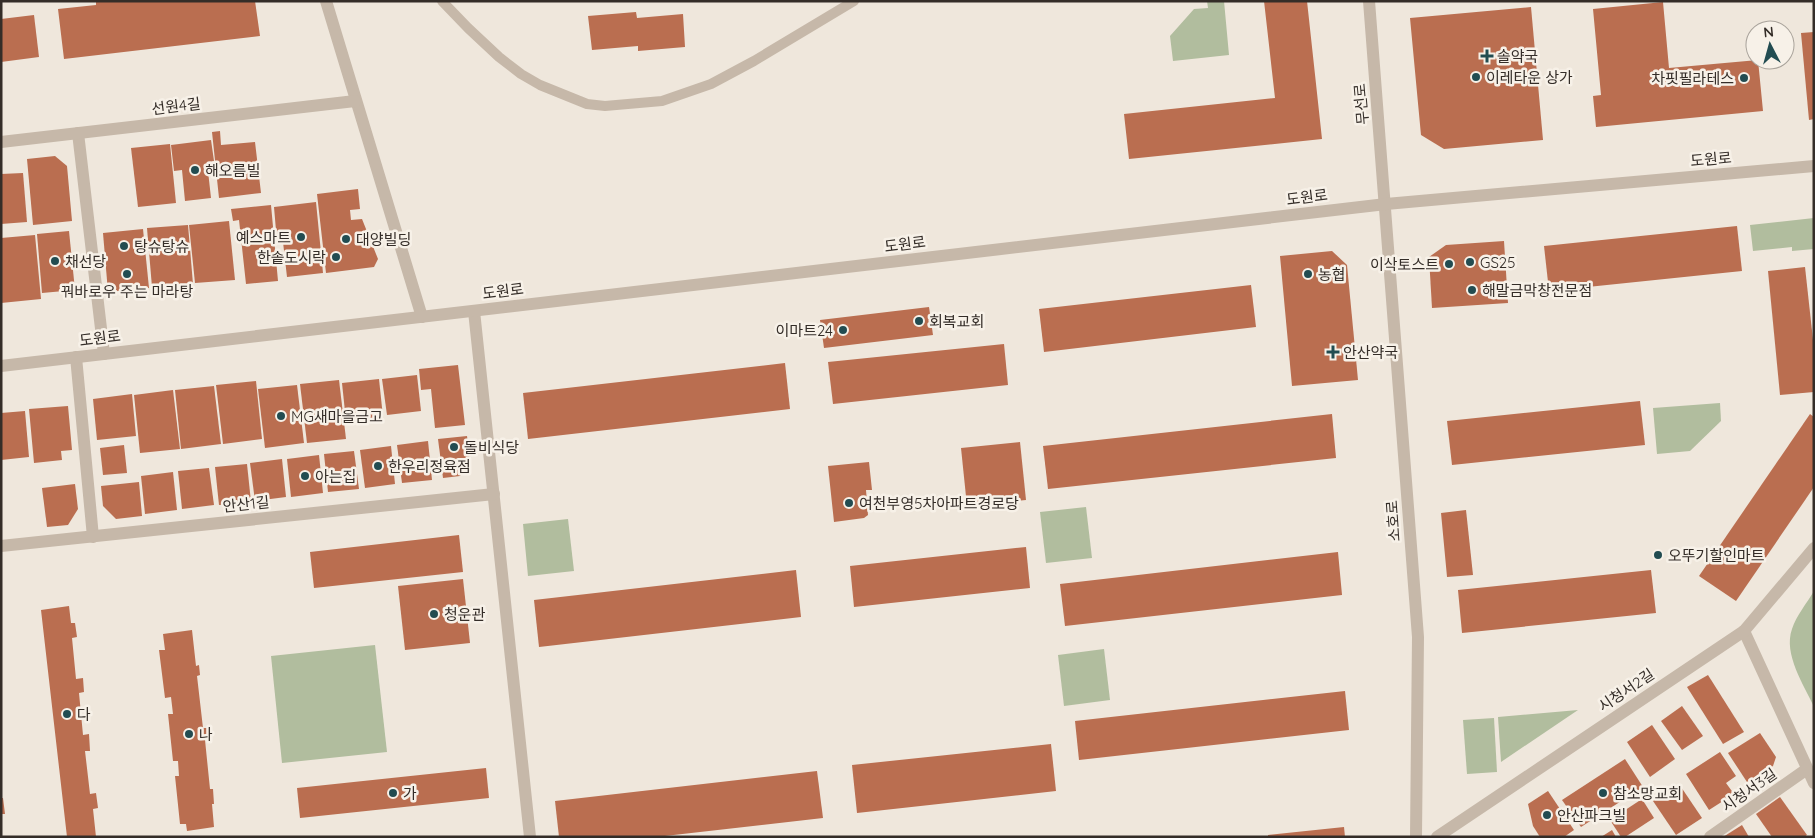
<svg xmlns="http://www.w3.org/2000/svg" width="1815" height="838" viewBox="0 0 1815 838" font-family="Quicksand,'Noto Sans KR',sans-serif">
<rect width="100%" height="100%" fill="#efe7dc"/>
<g fill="#b1bd9e">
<path d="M1207 1H1224L1229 55 1173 61 1170 36 1194 9 1208 8Z"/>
<path d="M1814 218V249L1792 251V247L1753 251 1750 225Z"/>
<path d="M1720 403 1721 421 1690 451 1657 454 1653 408Z"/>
<path d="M1086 507 1092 558 1046 563 1040 512Z"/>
<path d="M568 519 574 571 528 576 523 524Z"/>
<path d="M1814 591V707C1804 685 1783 654 1792 629 1796 616 1807 603 1814 591Z"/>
<path d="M375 645 387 752 282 763 271 656Z"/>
<path d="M1104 649 1110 700 1064 706 1058 655Z"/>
<path d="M1578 710 1501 762 1498 717Z"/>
<path d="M1494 718 1497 772 1467 774 1463 720Z"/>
</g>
<g fill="#ba6e50">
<path d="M96 1H255L260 36 64 59 58 9 96 5Z"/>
<path d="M1264 1H1307L1322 139 1129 159 1124 114 1275 98Z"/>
<path d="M1663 2 1669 68 1758 60 1763 111 1596 127 1593 96 1601 95 1593 9Z"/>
<path d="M1531 7 1543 140 1444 149 1421 135 1410 18Z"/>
<path d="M636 12 637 18 683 14 685 47 638 51V46L592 50 588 16Z"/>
<path d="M34 15 39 57 1 62V19Z"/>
<path d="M1814 32V119L1809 120 1801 33Z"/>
<path d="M220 131 221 145 255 142 261 193 219 198 212 132Z"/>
<path d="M211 140 214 161 207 162 211 198 185 201 182 170 174 171 171 145Z"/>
<path d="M170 144 176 203 138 207 131 148Z"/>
<path d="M55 156 67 166 72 221 33 225 27 159Z"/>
<path d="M23 173 27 222 1 224V174Z"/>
<path d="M358 189 360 209 350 210 351 220 362 219 378 259 374 267 326 273 317 194Z"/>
<path d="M316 202 323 273 287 277 283 242H277L274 207Z"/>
<path d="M271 205 278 281 246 284 239 220 233 221 231 209Z"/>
<path d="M229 221 235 280 195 283 189 225Z"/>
<path d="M188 225 193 284 152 287 147 228Z"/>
<path d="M1737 226 1742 271 1549 291 1544 246Z"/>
<path d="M143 229 149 288 108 292 103 233Z"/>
<path d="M69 231 75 290 42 293 37 234Z"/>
<path d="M35 235 41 299 1 303V238Z"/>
<path d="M1504 241 1508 303 1432 308 1429 257 1446 245Z"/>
<path d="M1332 251 1347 265 1358 380 1292 386 1280 256Z"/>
<path d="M1805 267 1814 349V392L1780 395 1768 271Z"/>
<path d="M1251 285 1256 327 1044 352 1039 309Z"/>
<path d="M929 307 933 335 824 348 820 320Z"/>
<path d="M1004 344 1008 385 833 404 828 362Z"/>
<path d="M785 363 790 409 528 439 523 393Z"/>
<path d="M458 365 465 425 435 428 431 389 421 390 419 369Z"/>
<path d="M417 375 421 411 387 415 382 379Z"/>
<path d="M379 379 383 417 346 421 342 383Z"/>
<path d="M339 380 346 439 307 443 300 384Z"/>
<path d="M256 381 262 439 223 444 216 385Z"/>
<path d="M297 385 304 443 265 448 258 389Z"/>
<path d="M214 386 221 444 181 449 175 390Z"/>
<path d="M173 390 180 449 140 453 134 395Z"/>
<path d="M132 394 136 436 97 440 93 399Z"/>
<path d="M1640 401 1645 445 1452 465 1447 421Z"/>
<path d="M68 406 72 450 61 451 62 460 34 463 29 409Z"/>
<path d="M25 411 29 457 1 460V413Z"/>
<path d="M1332 414 1336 458 1048 489 1043 446Z"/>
<path d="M1810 414 1814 417V487L1736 601 1699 576Z"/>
<path d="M467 436 470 463 460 476 443 478 438 439Z"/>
<path d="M428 441 432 480 402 483 397 445Z"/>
<path d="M1020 442 1026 500 967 506 961 448Z"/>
<path d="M124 445 127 473 103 475 100 448Z"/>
<path d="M391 446 395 484 365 488 360 450Z"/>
<path d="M354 451 359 489 328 492 324 454Z"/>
<path d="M319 455 323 493 291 497 287 459Z"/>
<path d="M282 459 286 497 255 501 250 463Z"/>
<path d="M869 462 872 490H866L868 515 864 518 834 522 828 466Z"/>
<path d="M247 464 251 502 219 505 215 467Z"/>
<path d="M209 468 214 505 182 509 178 471Z"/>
<path d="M173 472 177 510 145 514 141 476Z"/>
<path d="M139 482 142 516 116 519 103 506 101 486Z"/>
<path d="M75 484 78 509 68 525 47 527 42 488Z"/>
<path d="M1466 510 1473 575 1447 577 1441 513Z"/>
<path d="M459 535 463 572 314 588 310 552Z"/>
<path d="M1026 547 1030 588 854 607 850 566Z"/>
<path d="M1338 552 1342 595 1065 626 1060 584Z"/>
<path d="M796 570 801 617 539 647 534 600Z"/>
<path d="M1651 570 1656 613 1462 633 1458 590Z"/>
<path d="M463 579 470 643 405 650 398 586Z"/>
<path d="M69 606 71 623H75L77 637 72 638 76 679 83 678 84 692 79 693 83 735 89 734 90 751H85L90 794 96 793 98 808 93 809 96 837H67L41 610Z"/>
<path d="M192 630 196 666 199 665 200 675 197 676 203 728H207L208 739 205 740 210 789H213L214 804H212L214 827 187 831 186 824H180L175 776H179L178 761H173L168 714H173L171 697 165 698 159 650H165L163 634Z"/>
<path d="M1708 675 1744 732 1723 744 1687 687Z"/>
<path d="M1345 691 1349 730 1079 760 1075 721Z"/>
<path d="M1682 706 1703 736 1682 750 1661 721Z"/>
<path d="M1652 725 1675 759 1650 777 1627 742Z"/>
<path d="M1760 733 1776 757 1773 766 1747 782 1728 753Z"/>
<path d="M1051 744 1056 791 857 813 852 765Z"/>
<path d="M1720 752 1736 776 1726 783 1734 794 1709 810 1686 774Z"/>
<path d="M1625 759 1643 787 1581 827 1562 800Z"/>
<path d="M486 768 489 798 300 818 297 788Z"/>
<path d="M817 771 823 818 656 837H559L555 801Z"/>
<path d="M1679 784 1702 818 1676 835 1653 801Z"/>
<path d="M1548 791 1574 830 1564 837H1540L1533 826 1528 804Z"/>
<path d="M1780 797 1807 835 1804 837H1772L1756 814Z"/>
<path d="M1 798H3L5 814H1Z"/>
<path d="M1642 799 1654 818 1625 837H1621L1610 820Z"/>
<path d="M1742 825 1749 837H1723Z"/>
<path d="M1344 827 1345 837H1268V835Z"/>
<path d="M1612 830 1616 837H1601Z"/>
</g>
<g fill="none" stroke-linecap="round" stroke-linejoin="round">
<path stroke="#c6b8a9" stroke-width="10" d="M442 1 468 28 499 57 521 74 540 85 587 104 605 106 662 101 711 84 754 61 854 1"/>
<g stroke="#c6b8a9" stroke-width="12">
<path d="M326 1 422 317"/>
<path d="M78 133 104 354"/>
<path d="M1 142 355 101"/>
<path d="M474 311 530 837"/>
<path d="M76 357 93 537"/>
<path d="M1 546 494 494"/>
<path d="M1744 631 1814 783"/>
<path d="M1437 837 1744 631 1814 548"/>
<path d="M1710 837 1807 769"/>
</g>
<g stroke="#c6b8a9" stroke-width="12">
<path d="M1369 1 1418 637 1416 837"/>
<path d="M1 366 1386 204 1814 166"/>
</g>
</g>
<g fill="#224c51" stroke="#f7f1e8" stroke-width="2">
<path d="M1484.5 48.5h5v5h5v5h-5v5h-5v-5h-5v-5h5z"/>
<circle cx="1476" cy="77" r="5"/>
<circle cx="1744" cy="78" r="5"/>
<circle cx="195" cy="170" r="5"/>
<circle cx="301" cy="237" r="5"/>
<circle cx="346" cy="239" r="5"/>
<circle cx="124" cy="246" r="5"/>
<circle cx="336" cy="257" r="5"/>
<circle cx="55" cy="261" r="5"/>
<circle cx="1470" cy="262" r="5"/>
<circle cx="1449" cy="264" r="5"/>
<circle cx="127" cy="274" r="5"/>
<circle cx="1308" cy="274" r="5"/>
<circle cx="1472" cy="290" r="5"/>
<circle cx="919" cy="321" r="5"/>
<circle cx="843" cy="330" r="5"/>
<path d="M1330.5 344.5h5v5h5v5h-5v5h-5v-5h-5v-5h5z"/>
<circle cx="281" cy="416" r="5"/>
<circle cx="454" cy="447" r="5"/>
<circle cx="378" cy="466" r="5"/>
<circle cx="305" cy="476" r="5"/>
<circle cx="849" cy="503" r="5"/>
<circle cx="1658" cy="555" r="5"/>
<circle cx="434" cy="614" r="5"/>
<circle cx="67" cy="714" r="5"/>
<circle cx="189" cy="734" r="5"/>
<circle cx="393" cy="793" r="5"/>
<circle cx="1603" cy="793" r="5"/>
<circle cx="1547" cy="815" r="5"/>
</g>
<g text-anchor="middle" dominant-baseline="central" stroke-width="5" stroke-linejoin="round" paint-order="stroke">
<g font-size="15" fill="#342d28" stroke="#f7f1e8" text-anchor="start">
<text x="1497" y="56">솔약국</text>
<text x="1486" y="77">이레타운 상가</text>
<text x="1734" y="78" text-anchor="end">차핏필라테스</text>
<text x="205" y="170">해오름빌</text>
<text x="291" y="237" text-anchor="end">예스마트</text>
<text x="356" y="239">대양빌딩</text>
<text x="134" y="246">탕슈탕슈</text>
<text x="326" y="257" text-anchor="end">한솥도시락</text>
<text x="65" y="261">채선당</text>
<text x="1480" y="262">GS25</text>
<text x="1439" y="264" text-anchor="end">이삭토스트</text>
<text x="1318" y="274">농협</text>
<text x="1482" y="290">해말금막창전문점</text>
<text x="127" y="291" text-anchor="middle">꿔바로우 주는 마라탕</text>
<text x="929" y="321">회복교회</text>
<text x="833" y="330" text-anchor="end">이마트24</text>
<text x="1343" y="352">안산약국</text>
<text x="291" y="416">MG새마을금고</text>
<text x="464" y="447">돌비식당</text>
<text x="388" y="466">한우리정육점</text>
<text x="315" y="476">아는집</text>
<text x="859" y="503">여천부영5차아파트경로당</text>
<text x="1668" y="555">오뚜기할인마트</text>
<text x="444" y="614">청운관</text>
<text x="77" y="714">다</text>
<text x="199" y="734">나</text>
<text x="403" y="793">가</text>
<text x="1613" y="793">참소망교회</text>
<text x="1557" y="815">안산파크빌</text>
</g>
<g font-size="15" fill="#342d28" stroke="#f7f1e8">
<text transform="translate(1361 104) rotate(-95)">무선로</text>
<text transform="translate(176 106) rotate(-7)">선원4길</text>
<text transform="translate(1711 159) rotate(-5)">도원로</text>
<text transform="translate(1307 197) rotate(-7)">도원로</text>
<text transform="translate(905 244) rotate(-7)">도원로</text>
<text transform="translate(503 291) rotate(-7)">도원로</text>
<text transform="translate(100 338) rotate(-7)">도원로</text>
<text transform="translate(246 504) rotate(-6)">안산1길</text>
<text transform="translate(1393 521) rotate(-94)">소호로</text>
<text transform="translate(1626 690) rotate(-34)">시청서2길</text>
<text transform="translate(1749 790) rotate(-35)">시청서3길</text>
</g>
</g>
<rect width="1815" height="838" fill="none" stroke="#342d28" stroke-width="5"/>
<g transform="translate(1770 45) rotate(354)"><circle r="24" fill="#f7f1e8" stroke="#a9a39b"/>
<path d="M0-4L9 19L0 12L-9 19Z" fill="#224c51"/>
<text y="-8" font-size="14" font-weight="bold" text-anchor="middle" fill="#342d28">N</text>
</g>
</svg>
